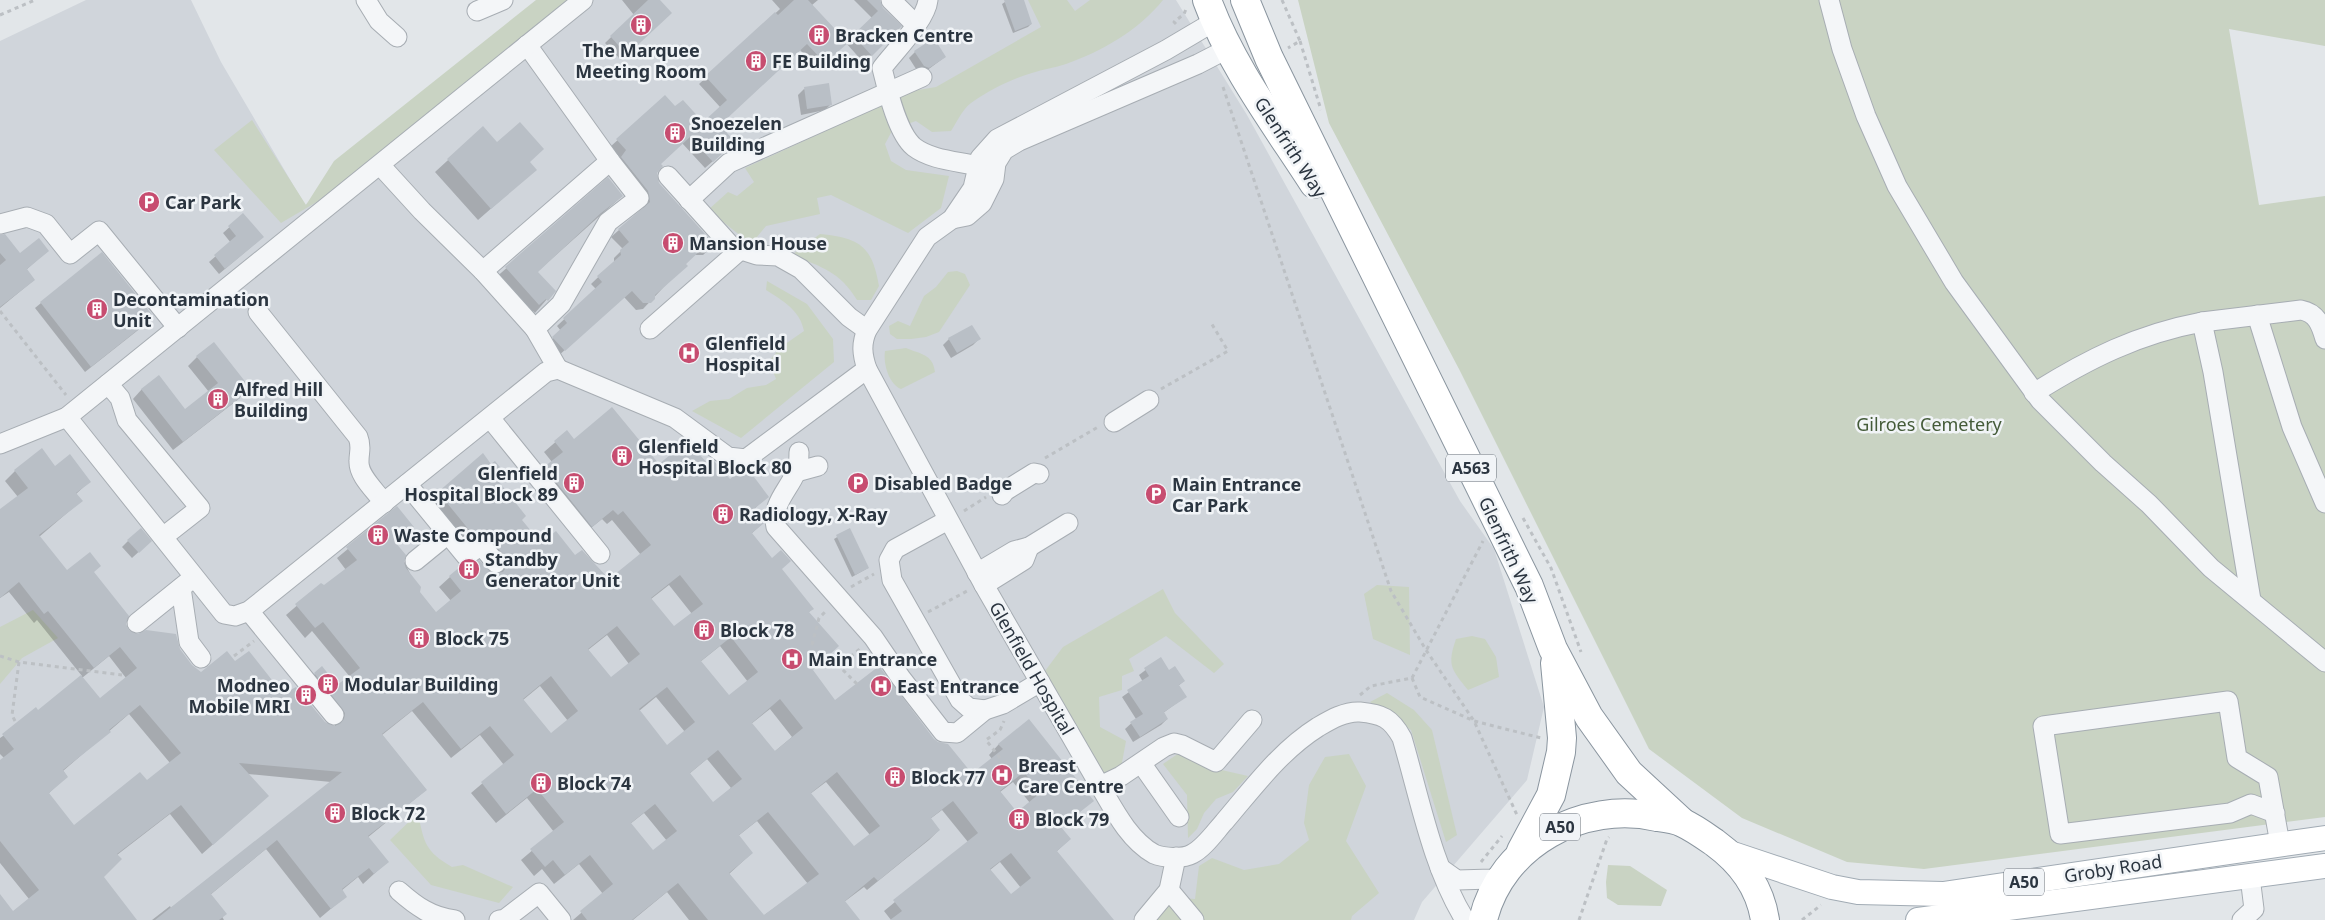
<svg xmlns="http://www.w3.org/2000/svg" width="2325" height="920" viewBox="0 0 2325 920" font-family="'Noto Sans',sans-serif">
<rect width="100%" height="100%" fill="#e2e6e9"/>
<path fill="#d0d5db" d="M86 0H191L221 62 305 205 553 0H1176L1247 115 1460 501 1494 549 1544 707 1527 780 1422 902 1414 920H0V41Z"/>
<g fill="#c9d3c3">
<path d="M536 0H567L349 183 281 223 214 150 252 120 306 205 334 161Z"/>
<path d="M1028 0H1067L1075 11 1090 0H1163C1138 31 1102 51 1066 64 1055 68 1043 69 1032 73 1011 79 989 90 971 103 962 110 957 122 951 131L932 132 916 121 893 129 885 144 891 161 906 170 949 176 941 208 908 233 831 195 817 198 820 214 766 226 751 244 708 210 728 192 737 196 754 182 745 168 912 91 936 87 1041 27Z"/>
<path d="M1298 0H2325V46L2229 29 2259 205 2325 196V817L1924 869 1847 862 1742 818 1649 749 1459 369 1329 123Z"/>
<path d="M820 234C860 238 872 246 879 286L871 300H857C840 272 822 267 792 255Z"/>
<path d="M957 271 965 274 970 285 939 332 926 337 911 339H897L890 334 889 326 898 321 910 326 924 296 936 287 948 272Z"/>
<path d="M767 281 807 304 833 339 834 362 741 438 692 411 710 401 729 399 747 388 766 385 776 379 769 361 781 347 804 331C800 310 783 301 766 290Z"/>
<path d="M906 348C920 354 933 354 935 372L901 389C889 384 883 364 885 351Z"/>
<path d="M1377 585 1409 587 1410 655 1373 639 1364 594Z"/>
<path d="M1163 589 1175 613 1224 664 1214 673 1166 636 1129 659 1134 671 1122 676V690L1099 697 1100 727 1126 741 1121 768 1102 774 1045 671 1063 647Z"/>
<path d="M33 610 58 638 22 658 0 684V627Z"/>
<path d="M1472 636 1485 639 1496 657 1499 677 1468 690C1451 669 1447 665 1456 639Z"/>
<path d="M1387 693 1414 710 1432 730 1457 835 1446 842 1411 730 1370 702Z"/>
<path d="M1182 751 1204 766 1248 776 1233 792 1216 799 1204 813 1197 829 1188 838 1187 795 1163 764Z"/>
<path d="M1349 754 1366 786 1346 841 1379 893 1352 916 1351 920H1151L1171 897 1195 899 1199 866 1212 858 1244 870 1279 864 1309 840 1304 823 1309 785 1325 757Z"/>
<path d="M418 813C424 843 425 851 452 867L463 865 513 887 499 903 431 885 390 840Z"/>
<path d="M1608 865 1630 866 1667 890 1661 906 1618 905 1607 898 1606 882Z"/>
</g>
<g fill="#0003" fill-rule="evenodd">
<path d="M622 0H658L670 13 621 60 605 43 634 15Z"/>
<path d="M772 0H818L812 5 839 50 818 69 800 50 718 125 727 149 705 168 682 143 660 164 656 173 658 184 714 245 703 255H694L643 309 636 310 624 297 557 357 546 345 561 331 557 326 596 289 591 284 614 262V258L623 249 611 237 643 209 641 198 610 147 665 97 675 108 703 124 720 107 699 84 780 9Z"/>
<path d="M854 0H879L882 8 900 26 864 63 846 43 872 18Z"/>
<path d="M1008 0H1022L1031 24 1028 27 1013 33 1002 4Z"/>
<path d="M915 52 945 57 922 74 918 72 909 58Z"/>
<path d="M804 89 831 104 825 110 801 115 798 95Z"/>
<path d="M483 128 497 144 528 162 535 170 478 220 435 172Z"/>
<path d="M608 179 622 196 537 272 554 291 535 313 533 311 526 317 493 280Z"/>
<path d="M243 215 256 243 219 274 209 262 231 243 223 233Z"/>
<path d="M0 237 19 255 47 251 26 270 34 280 0 308Z"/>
<path d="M41 303 147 323 85 372 35 308Z"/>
<path d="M949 339H979L973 345 951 358 943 345Z"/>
<path d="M197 357 240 398 173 450 133 399 142 389 185 410 209 392 188 366Z"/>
<path d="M567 432 574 440 659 466 710 467 730 480 768 496 754 509 763 523 751 534 812 609 808 613 812 670 834 702 933 740 970 772 975 773 992 759 989 755 999 744 1092 801 1061 828 1070 839 1056 852 1113 920H891L884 911 968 842 942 810 930 819 939 830 929 840 867 890 864 887 844 902 859 920H689L667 892 633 920H573L603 894 579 864 554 884 542 869 534 876 521 860 554 832 527 798 496 823 471 793 504 765 480 735 451 758 412 711 382 735 426 790 367 838 387 862 363 884 358 877 341 891 346 896 320 918 266 849 210 895 224 920H152L170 906 171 908 331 782 248 774 257 806 202 854 170 814 117 855 102 876 135 920H0V896L13 912 29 899 0 863V762L4 758 0 754V738L38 712 82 676 37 620 34 623 9 592 0 598V511L18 497 5 481 15 471 42 450 55 467 89 482 76 494 81 501 39 537 66 572 93 573 128 631 179 649 191 666 201 674 235 663 325 723 335 727V723L305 684 315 674 337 687 350 677 312 631 305 638 286 615 321 585 324 587 346 570 337 558 397 508 412 527 395 543 419 592 436 613 451 601 439 587 461 567 496 574 495 566 463 546 429 503 439 493 495 479 521 520 541 545 574 557 609 580 641 555 612 520 607 524 602 519 581 536 535 478 552 462 544 452ZM669 585 692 614 673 628 651 599ZM607 635 629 664 611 679 588 650ZM720 646 748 682 729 697 700 662ZM109 656 126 678 99 700 82 678ZM540 686 568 721 551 735 523 700ZM656 697 685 732 667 747 639 711ZM770 709 792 737 774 752 751 724ZM129 714 170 763 146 782 74 826 48 794 67 776 63 771ZM707 759 731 788 713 804 689 774ZM826 782 870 835 853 848 810 794ZM1013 782 1030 803 1017 813 1000 792ZM644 813 667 841 653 852 630 824ZM757 821 808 884 763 916 729 874 752 853 738 836ZM1000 862 1021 888 1010 896 990 870Z"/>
<path d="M849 530 868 568 852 577 834 539Z"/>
<path d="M128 541 144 547 132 558 122 547Z"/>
<path d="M1160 659 1169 672 1184 681 1178 686 1185 697 1163 713 1167 719 1161 725 1133 742 1125 729 1136 719 1122 697 1143 682 1139 675Z"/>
</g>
<g fill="#b9bfc6" fill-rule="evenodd">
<path d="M648 0H660L672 13 627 55 610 36Z"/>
<path d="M794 0H808L848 43 825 63 807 44 720 125 735 142 713 162 690 137 661 164 663 166 657 173 659 183 715 245 711 249 703 248 686 264 688 266 655 295V299L651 303H643L632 291 565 351 552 337 567 323 563 318 602 282 597 276 621 255 620 250 629 242 618 229 650 202 648 191 621 157 626 150 616 139 665 95 675 106 683 100 703 122 727 100 705 76 775 12 778 15Z"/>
<path d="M867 0H880L883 8 902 26 872 56 853 35 878 11Z"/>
<path d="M1004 0H1024L1032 24 1015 31Z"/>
<path d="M934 38 946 57 929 68 924 66 914 51Z"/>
<path d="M829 83 832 105 807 109 804 87Z"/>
<path d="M520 122 544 149 530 162 537 170 491 209 447 159 483 126 497 142Z"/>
<path d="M608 177 623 196 601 213 538 272 556 291 548 301 546 299 539 305 505 267Z"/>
<path d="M243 213 264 237 225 269 214 255 236 236 228 226Z"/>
<path d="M5 234 20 253 39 238 49 251 27 269 35 280 0 307V265L6 260 0 253V235Z"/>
<path d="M102 252 154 317 91 367 40 302Z"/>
<path d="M972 325 981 339 957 353 948 338Z"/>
<path d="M214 342 251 389 183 442 141 389 159 375 185 409 218 383 196 356Z"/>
<path d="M612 407 659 464 687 441 710 466 714 461 730 479 741 470 748 469 769 497 755 508 764 519V523L752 533 772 558 781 550 791 561 782 569 814 609 809 612 839 646 813 670 835 700 879 666 934 739 938 742 948 744 970 771 973 768 975 771 1003 749 998 744 1029 719 1094 801 1061 827 1071 839 1057 851 1114 920H890L902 911 893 900 978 833 953 801 931 818 940 830 878 881 874 877 845 901 860 920H708L678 883 632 920H587L580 911 613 884 590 855 565 875 553 860 545 867 530 849 564 822 537 789 506 814 481 782 514 755 490 726 461 749 423 702 382 734 427 790 368 836 389 862 374 874 369 868 342 889 347 897 331 909 277 840 211 894 227 914 219 920H155L342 772 239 763 269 796 213 845 181 805 117 854 122 859 104 877 137 920H0V894L13 911 39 890 0 841V760L14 749 2 734 36 707 38 710 81 675 100 698 137 668 120 647 94 668 48 611 44 614 19 582 0 598V509L28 488 14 470 42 448 55 466 70 454 91 482 76 493 83 501 39 535 67 570 90 552 101 566 94 572 129 616 126 624 129 630 138 634 146 630 176 634 180 649 192 665 201 672 227 651 235 661 249 651 283 694 296 687 325 722 335 726 344 719 345 713 314 673 322 666 337 685 360 668 323 622 315 628 295 604 321 583 324 585 357 560 346 547 397 506 414 527 395 542 406 555 404 562 406 568 421 587 420 592 436 612 461 591 449 576 461 566 468 567 479 560 492 573 503 572 507 566 505 556 486 535 474 536 438 492 483 453 491 464 495 461 504 472 496 478 526 516 522 520 541 543 556 531 575 555 582 550 609 579 651 545 623 511 618 515 613 510 592 527 544 467 563 452 554 441 567 430 574 439ZM680 575 703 604 674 626 651 598ZM617 626 640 654 611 677 588 649ZM731 637 758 672 729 695 701 661ZM551 676 578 711 551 733 523 699ZM667 687 695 722 667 745 639 709ZM780 699 803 728 775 751 752 723ZM140 705 181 753 147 780 140 772 74 825 49 793 68 777 63 770 111 732 109 730ZM718 750 742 779 713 802 690 773ZM837 772 880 826 854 846 811 793ZM1024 772 1040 793 1017 812 1000 791ZM655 804 677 831 653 850 631 823ZM768 812 819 874 764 915 729 873 753 853 739 835ZM1011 853 1031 878 1011 894 990 869Z"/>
<path d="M141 528 152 541 139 553 127 540Z"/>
<path d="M850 528 869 568 855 575 836 535Z"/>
<path d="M1161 657 1169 670 1175 666 1185 681 1179 685 1187 697 1164 712 1168 719 1140 737 1130 722 1143 714 1127 690 1149 676 1144 668Z"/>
</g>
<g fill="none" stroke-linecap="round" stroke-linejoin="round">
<g stroke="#a7adb3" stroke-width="21">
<g id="minor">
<path d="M366 0 379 21 397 37"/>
<path d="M891 0 916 25"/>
<path d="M928 0C926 20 895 51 882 68 887 88 897 133 914 147 931 160 957 161 978 166"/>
<path d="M1829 0 1842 49 1866 116 1897 186 1954 282 2040 400 2103 463 2149 504 2211 568 2325 662"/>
<path d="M477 11 503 0"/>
<path d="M1215 21 1166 50 997 139 980 158 973 188 952 219 927 237 867 330C861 344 862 354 867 369L984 585 1100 786C1114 810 1129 840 1154 854 1163 858 1183 859 1192 854 1204 848 1215 832 1224 822 1253 788 1280 751 1318 727 1330 720 1345 711 1360 712 1382 714 1391 718 1402 738 1420 799 1432 866 1465 920"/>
<path d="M380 165 422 211 483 271 535 329 558 369"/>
<path d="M668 176 732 247 757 255 778 256 801 269 849 317 867 330"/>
<path d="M689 200 729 163 922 77"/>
<path d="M952 219 967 216 982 203 994 179 996 163 1004 150 1019 141 1198 64 1229 48"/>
<path d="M0 224 27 217 46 224 70 254 99 231 178 328"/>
<path d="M483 271 610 161 527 45"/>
<path d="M258 312 358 437C362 447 359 451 359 461 358 476 376 491 384 503"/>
<path d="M2257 315 2292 427 2325 503"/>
<path d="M2202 322 2301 310C2317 313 2321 325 2325 339"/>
<path d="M535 329 561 304 608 222 639 198 610 161"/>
<path d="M650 329 740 250"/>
<path d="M108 384 120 398 127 420 200 508 163 537"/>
<path d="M2034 393C2088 359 2138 334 2202 322L2213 372 2251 600"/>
<path d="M67 417 224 614 235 616 249 611 546 372 558 369 675 418 728 457 746 459 867 369"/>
<path d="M490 418 600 554"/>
<path d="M1114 422 1149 400"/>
<path d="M0 444 67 417 583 0"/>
<path d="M799 452C799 459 799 466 796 472 788 491 771 504 776 527L873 637 901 678 943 732 957 733 985 710 1003 704 1040 682"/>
<path d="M796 472 818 466"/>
<path d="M407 484 466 556 481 545 496 563"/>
<path d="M1002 495 1005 491 1034 473 1039 474"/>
<path d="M948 520 895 549 889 560 892 580 960 700 969 708 985 710"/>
<path d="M415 561 448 534"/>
<path d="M977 573 1014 551 1029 547 1068 523"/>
<path d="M984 585 1024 560 1029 547"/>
<path d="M181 588 189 642 201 658"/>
<path d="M249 611 334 715"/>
<path d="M137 623 188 582"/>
<path d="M1141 763 1179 817"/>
<path d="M1100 786 1121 776 1164 747 1174 743 1182 745 1216 762 1252 720"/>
<path d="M2275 813 2251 804 2230 813 2060 834 2043 726 2228 701 2237 758 2268 777 2280 844"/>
<path d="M1440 868 1457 880 1492 879 1504 874"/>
<path d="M1169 890 1194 920"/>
<path d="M399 891C416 906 431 917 455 920"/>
<path d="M499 920 505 919 539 893 561 920"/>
<path d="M1144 920 1169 890 1176 857"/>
<path d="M2242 920 2254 909 2250 877"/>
</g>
</g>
<g stroke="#a1abb4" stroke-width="26">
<g id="major">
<path d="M1727 852 1832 887 1858 892 1943 894 2325 838"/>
<path d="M1918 920 2325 866"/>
</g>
</g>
<g stroke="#8a959f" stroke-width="30">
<g id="highway">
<path d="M1207 0C1231 66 1276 125 1314 184"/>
<path d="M1245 0 1269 58 1529 586 1553 649 1589 717 1629 773 1682 822"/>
<path d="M1521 851 1551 795 1561 752 1562 738 1555 663"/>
<path d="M1483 920C1501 844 1583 800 1657 817 1665 818 1675 819 1683 823 1694 828 1705 836 1715 843 1741 862 1760 887 1765 920"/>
</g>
</g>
<g stroke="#bcc0c4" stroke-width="3" stroke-dasharray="4 4" stroke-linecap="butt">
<path d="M1282 0 1300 41 1288 48"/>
<path d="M0 15 35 0"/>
<path d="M1176 24 1174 22 1184 14 1186 9"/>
<path d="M1300 41 1321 110"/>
<path d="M1223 87 1391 591 1426 650 1474 721 1517 815"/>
<path d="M0 311 66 395"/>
<path d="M1161 389 1228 351 1210 321"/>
<path d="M1045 458 1098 427"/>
<path d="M964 511 986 497"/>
<path d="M1523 518 1551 568 1581 652"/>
<path d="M851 587 874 574"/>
<path d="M928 612 969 590"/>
<path d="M812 645 819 618 827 610"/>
<path d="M0 656 19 662 122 675"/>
<path d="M234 656 254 641"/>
<path d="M1412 678 1420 697 1474 721 1541 738"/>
<path d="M857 684 839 666 861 648"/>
<path d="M1360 695 1371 686 1412 678 1483 541"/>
<path d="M15 721 12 715 19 662"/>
<path d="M1000 758 986 740 1000 730 1004 721"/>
<path d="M1481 862 1502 836"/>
<path d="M1579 920 1607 839 1609 837"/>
<path d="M1802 920 1821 905"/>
</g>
<use href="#minor" stroke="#f4f6f8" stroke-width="19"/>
<use href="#major" stroke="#fff" stroke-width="24"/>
<use href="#highway" stroke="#fff" stroke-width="28"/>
</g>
<defs>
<g id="building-disc" transform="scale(1.125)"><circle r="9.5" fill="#c74d70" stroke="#f1f4f7"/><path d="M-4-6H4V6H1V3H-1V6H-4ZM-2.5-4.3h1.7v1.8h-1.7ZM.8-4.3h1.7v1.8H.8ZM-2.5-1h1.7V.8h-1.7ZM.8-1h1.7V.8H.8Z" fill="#fff"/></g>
<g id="parking-disc" transform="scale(1.125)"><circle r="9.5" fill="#c74d70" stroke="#f1f4f7"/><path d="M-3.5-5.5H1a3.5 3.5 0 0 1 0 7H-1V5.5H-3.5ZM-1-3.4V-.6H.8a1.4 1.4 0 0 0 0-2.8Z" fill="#fff"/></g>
<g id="hospital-disc" transform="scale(1.125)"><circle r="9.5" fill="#c74d70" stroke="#f1f4f7"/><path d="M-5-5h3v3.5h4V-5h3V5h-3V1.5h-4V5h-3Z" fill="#fff"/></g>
</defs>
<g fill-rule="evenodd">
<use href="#building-disc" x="641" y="25"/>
<use href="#building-disc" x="819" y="35"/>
<use href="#building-disc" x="756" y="61"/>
<use href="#building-disc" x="675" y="133"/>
<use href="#parking-disc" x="149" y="202"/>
<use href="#building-disc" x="673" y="243"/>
<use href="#building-disc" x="97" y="309"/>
<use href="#hospital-disc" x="689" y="353"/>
<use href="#building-disc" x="218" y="399"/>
<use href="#building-disc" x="622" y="456"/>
<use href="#building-disc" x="574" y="483"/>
<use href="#parking-disc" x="858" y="483"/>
<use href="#parking-disc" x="1156" y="494"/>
<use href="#building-disc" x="723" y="514"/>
<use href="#building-disc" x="378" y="535"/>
<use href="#building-disc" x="469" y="569"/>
<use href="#building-disc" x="704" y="630"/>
<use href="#building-disc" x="419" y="638"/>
<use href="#hospital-disc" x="792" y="659"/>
<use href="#building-disc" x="328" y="684"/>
<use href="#hospital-disc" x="881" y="686"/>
<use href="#building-disc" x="306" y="695"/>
<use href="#hospital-disc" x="1002" y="775"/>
<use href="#building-disc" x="895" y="777"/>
<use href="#building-disc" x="541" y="783"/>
<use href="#building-disc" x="335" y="813"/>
<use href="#building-disc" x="1019" y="819"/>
</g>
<g text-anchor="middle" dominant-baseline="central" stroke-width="5" stroke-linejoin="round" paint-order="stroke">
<g fill="#f1f4f7" stroke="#666e77" stroke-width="1">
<rect x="1446" y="454.5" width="50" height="27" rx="4"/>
<rect x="1540" y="813.5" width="40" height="27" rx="4"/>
<rect x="2004" y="868.5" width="40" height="27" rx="4"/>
</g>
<g font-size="16" font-weight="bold" fill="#2b3540">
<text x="1471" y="468">A563</text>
<text x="1560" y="827">A50</text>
<text x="2024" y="882">A50</text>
</g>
<g font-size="18" font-weight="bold" fill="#2b3540" stroke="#f1f4f7" text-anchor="start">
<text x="835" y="35">Bracken Centre</text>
<text x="641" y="50" text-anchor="middle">The Marquee<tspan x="641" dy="21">Meeting Room</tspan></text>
<text x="772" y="61">FE Building</text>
<text x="691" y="123">Snoezelen<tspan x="691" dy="21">Building</tspan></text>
<text x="165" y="202">Car Park</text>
<text x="689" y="243">Mansion House</text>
<text x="113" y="299">Decontamination<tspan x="113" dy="21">Unit</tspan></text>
<text x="705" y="343">Glenfield<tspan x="705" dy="21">Hospital</tspan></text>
<text x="234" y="389">Alfred Hill<tspan x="234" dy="21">Building</tspan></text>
<text x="638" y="446">Glenfield<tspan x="638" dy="21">Hospital Block 80</tspan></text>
<text x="558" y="473" text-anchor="end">Glenfield<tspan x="558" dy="21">Hospital Block 89</tspan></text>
<text x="874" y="483">Disabled Badge</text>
<text x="1172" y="484">Main Entrance<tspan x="1172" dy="21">Car Park</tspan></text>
<text x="739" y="514">Radiology, X-Ray</text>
<text x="394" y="535">Waste Compound</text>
<text x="485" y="559">Standby<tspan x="485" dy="21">Generator Unit</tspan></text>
<text x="720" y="630">Block 78</text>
<text x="435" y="638">Block 75</text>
<text x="808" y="659">Main Entrance</text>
<text x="344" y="684">Modular Building</text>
<text x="290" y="685" text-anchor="end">Modneo<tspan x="290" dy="21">Mobile MRI</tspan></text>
<text x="897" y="686">East Entrance</text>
<text x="1018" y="765">Breast<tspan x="1018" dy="21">Care Centre</tspan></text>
<text x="911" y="777">Block 77</text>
<text x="557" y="783">Block 74</text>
<text x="351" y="813">Block 72</text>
<text x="1035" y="819">Block 79</text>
</g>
<g font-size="18" fill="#2b3540" stroke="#f1f4f7">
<text transform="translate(1291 147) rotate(57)">Glenfrith Way</text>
<text transform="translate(1509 550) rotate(65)">Glenfrith Way</text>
<text transform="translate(1032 668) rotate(60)">Glenfield Hospital</text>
<text transform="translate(2113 868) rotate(-9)">Groby Road</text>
</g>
<g font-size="18" fill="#445b39" stroke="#f1f4f7">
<text x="1929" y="424">Gilroes Cemetery</text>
</g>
</g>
</svg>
